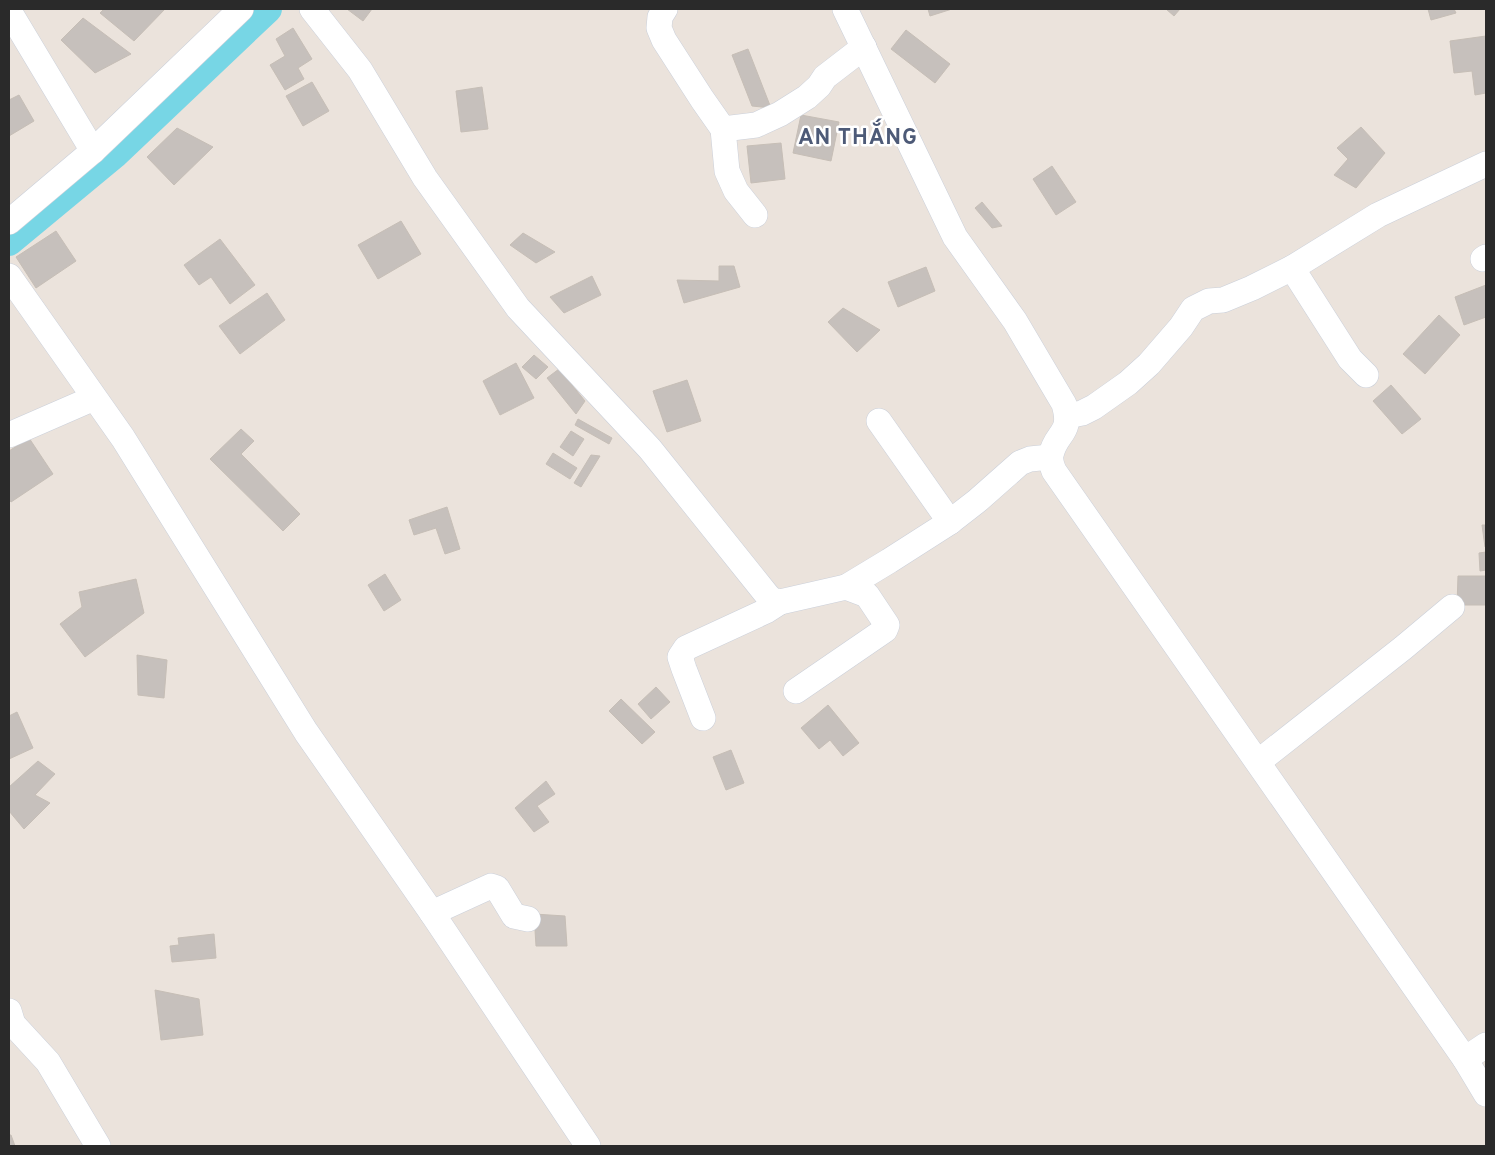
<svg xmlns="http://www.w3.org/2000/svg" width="1495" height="1155" viewBox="0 0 1495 1155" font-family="Overpass,sans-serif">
<rect width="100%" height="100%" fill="#ebe3dc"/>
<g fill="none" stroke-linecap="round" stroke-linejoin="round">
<path stroke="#77d6e5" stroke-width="28" d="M9 242 114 155 268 9"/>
</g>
<g fill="#c6c0bc" stroke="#c6beb6">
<path d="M104 9H165L134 41 100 13Z"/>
<path d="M347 9H372L363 21Z"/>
<path d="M928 9H952L930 16Z"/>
<path d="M1166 9H1180L1174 16Z"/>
<path d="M1428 9H1454L1456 13 1431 20Z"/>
<path d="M83 18 131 54 95 73 61 40Z"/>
<path d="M293 28 312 59 298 68 304 79 285 90 270 65 285 56 276 39Z"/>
<path d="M906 30 950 64 935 83 891 49Z"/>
<path d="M1486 36V93L1475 95 1472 71 1454 73 1450 41Z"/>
<path d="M748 49 771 108 752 106 732 55Z"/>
<path d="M312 82 329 111 303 126 286 96Z"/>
<path d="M482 87 488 129 461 132 456 91Z"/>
<path d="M19 95 34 121 9 136V100Z"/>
<path d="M801 115 839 122 831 161 793 153Z"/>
<path d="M1361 127 1385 153 1356 188 1334 175 1348 159 1337 148Z"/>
<path d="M177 128 213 147 174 185 147 157Z"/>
<path d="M781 143 785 179 751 183 747 146Z"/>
<path d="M1052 166 1076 202 1056 215 1033 179Z"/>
<path d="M982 202 1002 226 992 228 975 208Z"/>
<path d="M401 221 421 254 378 279 358 245Z"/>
<path d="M56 231 76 261 36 288 16 257Z"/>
<path d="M523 233 555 252 536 263 510 245Z"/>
<path d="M220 239 255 285 230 304 211 277 199 285 184 265Z"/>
<path d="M719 266H734L740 287 684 303 677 280 719 281Z"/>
<path d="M926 267 935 291 898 307 888 282Z"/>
<path d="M592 276 601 295 564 313 550 297Z"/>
<path d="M1486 285V317L1464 325 1455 297Z"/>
<path d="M267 293 285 320 240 354 219 326Z"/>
<path d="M843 308 880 330 857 352 828 322Z"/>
<path d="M1439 315 1460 335 1425 374 1403 354Z"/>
<path d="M534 355 548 367 536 379 522 367Z"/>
<path d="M516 363 534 398 500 415 483 381Z"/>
<path d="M559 369 585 401 576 414 547 378Z"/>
<path d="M687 380 701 421 667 432 653 391Z"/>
<path d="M1391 385 1421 419 1402 434 1373 401Z"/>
<path d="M578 419 612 438 609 444 575 425Z"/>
<path d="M241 429 254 441 241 454 300 514 283 531 210 459Z"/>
<path d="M571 431 584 439 573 456 560 447Z"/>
<path d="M29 438 53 474 11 502 9 499V451Z"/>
<path d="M553 453 577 468 570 479 546 464Z"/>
<path d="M591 455 600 456 581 487 574 483Z"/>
<path d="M447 507 460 549 445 554 436 528 414 535 409 520Z"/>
<path d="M1482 525H1486V547H1485Z"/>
<path d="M1486 552V570L1480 571 1479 553Z"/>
<path d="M385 574 401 600 384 611 368 585Z"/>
<path d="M1458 576H1486V605H1457Z"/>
<path d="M136 579 144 613 85 657 60 624 82 607 79 592Z"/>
<path d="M137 655 167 660 164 698 138 695Z"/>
<path d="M656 687 670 702 651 719 638 704Z"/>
<path d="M621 699 655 732 642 744 609 711Z"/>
<path d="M828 705 859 743 843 756 830 740 819 749 801 728Z"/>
<path d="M17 712 33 748 9 759V716Z"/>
<path d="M731 750 744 783 726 790 713 757Z"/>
<path d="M38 761 55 774 35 795 50 803 24 829 9 811V787Z"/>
<path d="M546 781 555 794 537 806 549 822 534 832 515 808Z"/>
<path d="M534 914 565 916 567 946H536Z"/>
<path d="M214 934 216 958 172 962 170 946 179 945 178 938Z"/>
<path d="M155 990 199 999 203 1035 161 1040Z"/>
<path d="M9 1135H11L15 1146H9Z"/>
</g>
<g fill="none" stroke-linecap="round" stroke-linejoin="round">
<g stroke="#cbd0da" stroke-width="26">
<g id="street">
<path d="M312 9 360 70 425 178 518 308 650 449 767 595 772 600 780 602 846 587 867 595 887 625 885 630 796 691"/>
<path d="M665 9 660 17 659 28 664 40 702 99 723 129 727 171 736 191 755 215"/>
<path d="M845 9 955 237 1015 321 1064 404C1073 435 1056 431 1051 455 1050 460 1052 466 1054 471L1465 1059 1486 1094"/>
<path d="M9 11 93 151"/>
<path d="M723 129 756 125 780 114 807 97 819 86 825 77 864 47"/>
<path d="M9 222 93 151 241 9"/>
<path d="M1483 259 1486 257"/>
<path d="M1292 268 1350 359 1366 375"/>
<path d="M9 276 123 438 306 732 432 913 588 1146"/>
<path d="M1067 416 1082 413 1094 407 1128 383 1149 364 1181 327 1193 309 1209 301 1223 300 1252 288 1292 268 1378 215 1486 164"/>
<path d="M879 421 950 522"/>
<path d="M9 435 94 398"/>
<path d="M846 587 889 561 950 522 977 501 1020 463 1030 459 1050 457"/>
<path d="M703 718 684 669 680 657 686 648 766 611 780 602"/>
<path d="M1258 762 1403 648 1452 607"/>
<path d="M432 913 491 886 497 888 514 916 528 919"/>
<path d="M9 1011 13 1024 48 1062 98 1146"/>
<path d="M1465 1059 1486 1045"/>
</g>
</g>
<use href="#street" stroke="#fff" stroke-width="25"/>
</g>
<g text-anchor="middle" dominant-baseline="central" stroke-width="5" stroke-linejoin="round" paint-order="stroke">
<g font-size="22" font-weight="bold" letter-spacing="1" fill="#4d5a77" stroke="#fff">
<text x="858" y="138">AN THẮNG</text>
</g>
</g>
<rect width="1495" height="1155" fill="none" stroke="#2a2a2a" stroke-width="20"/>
</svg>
